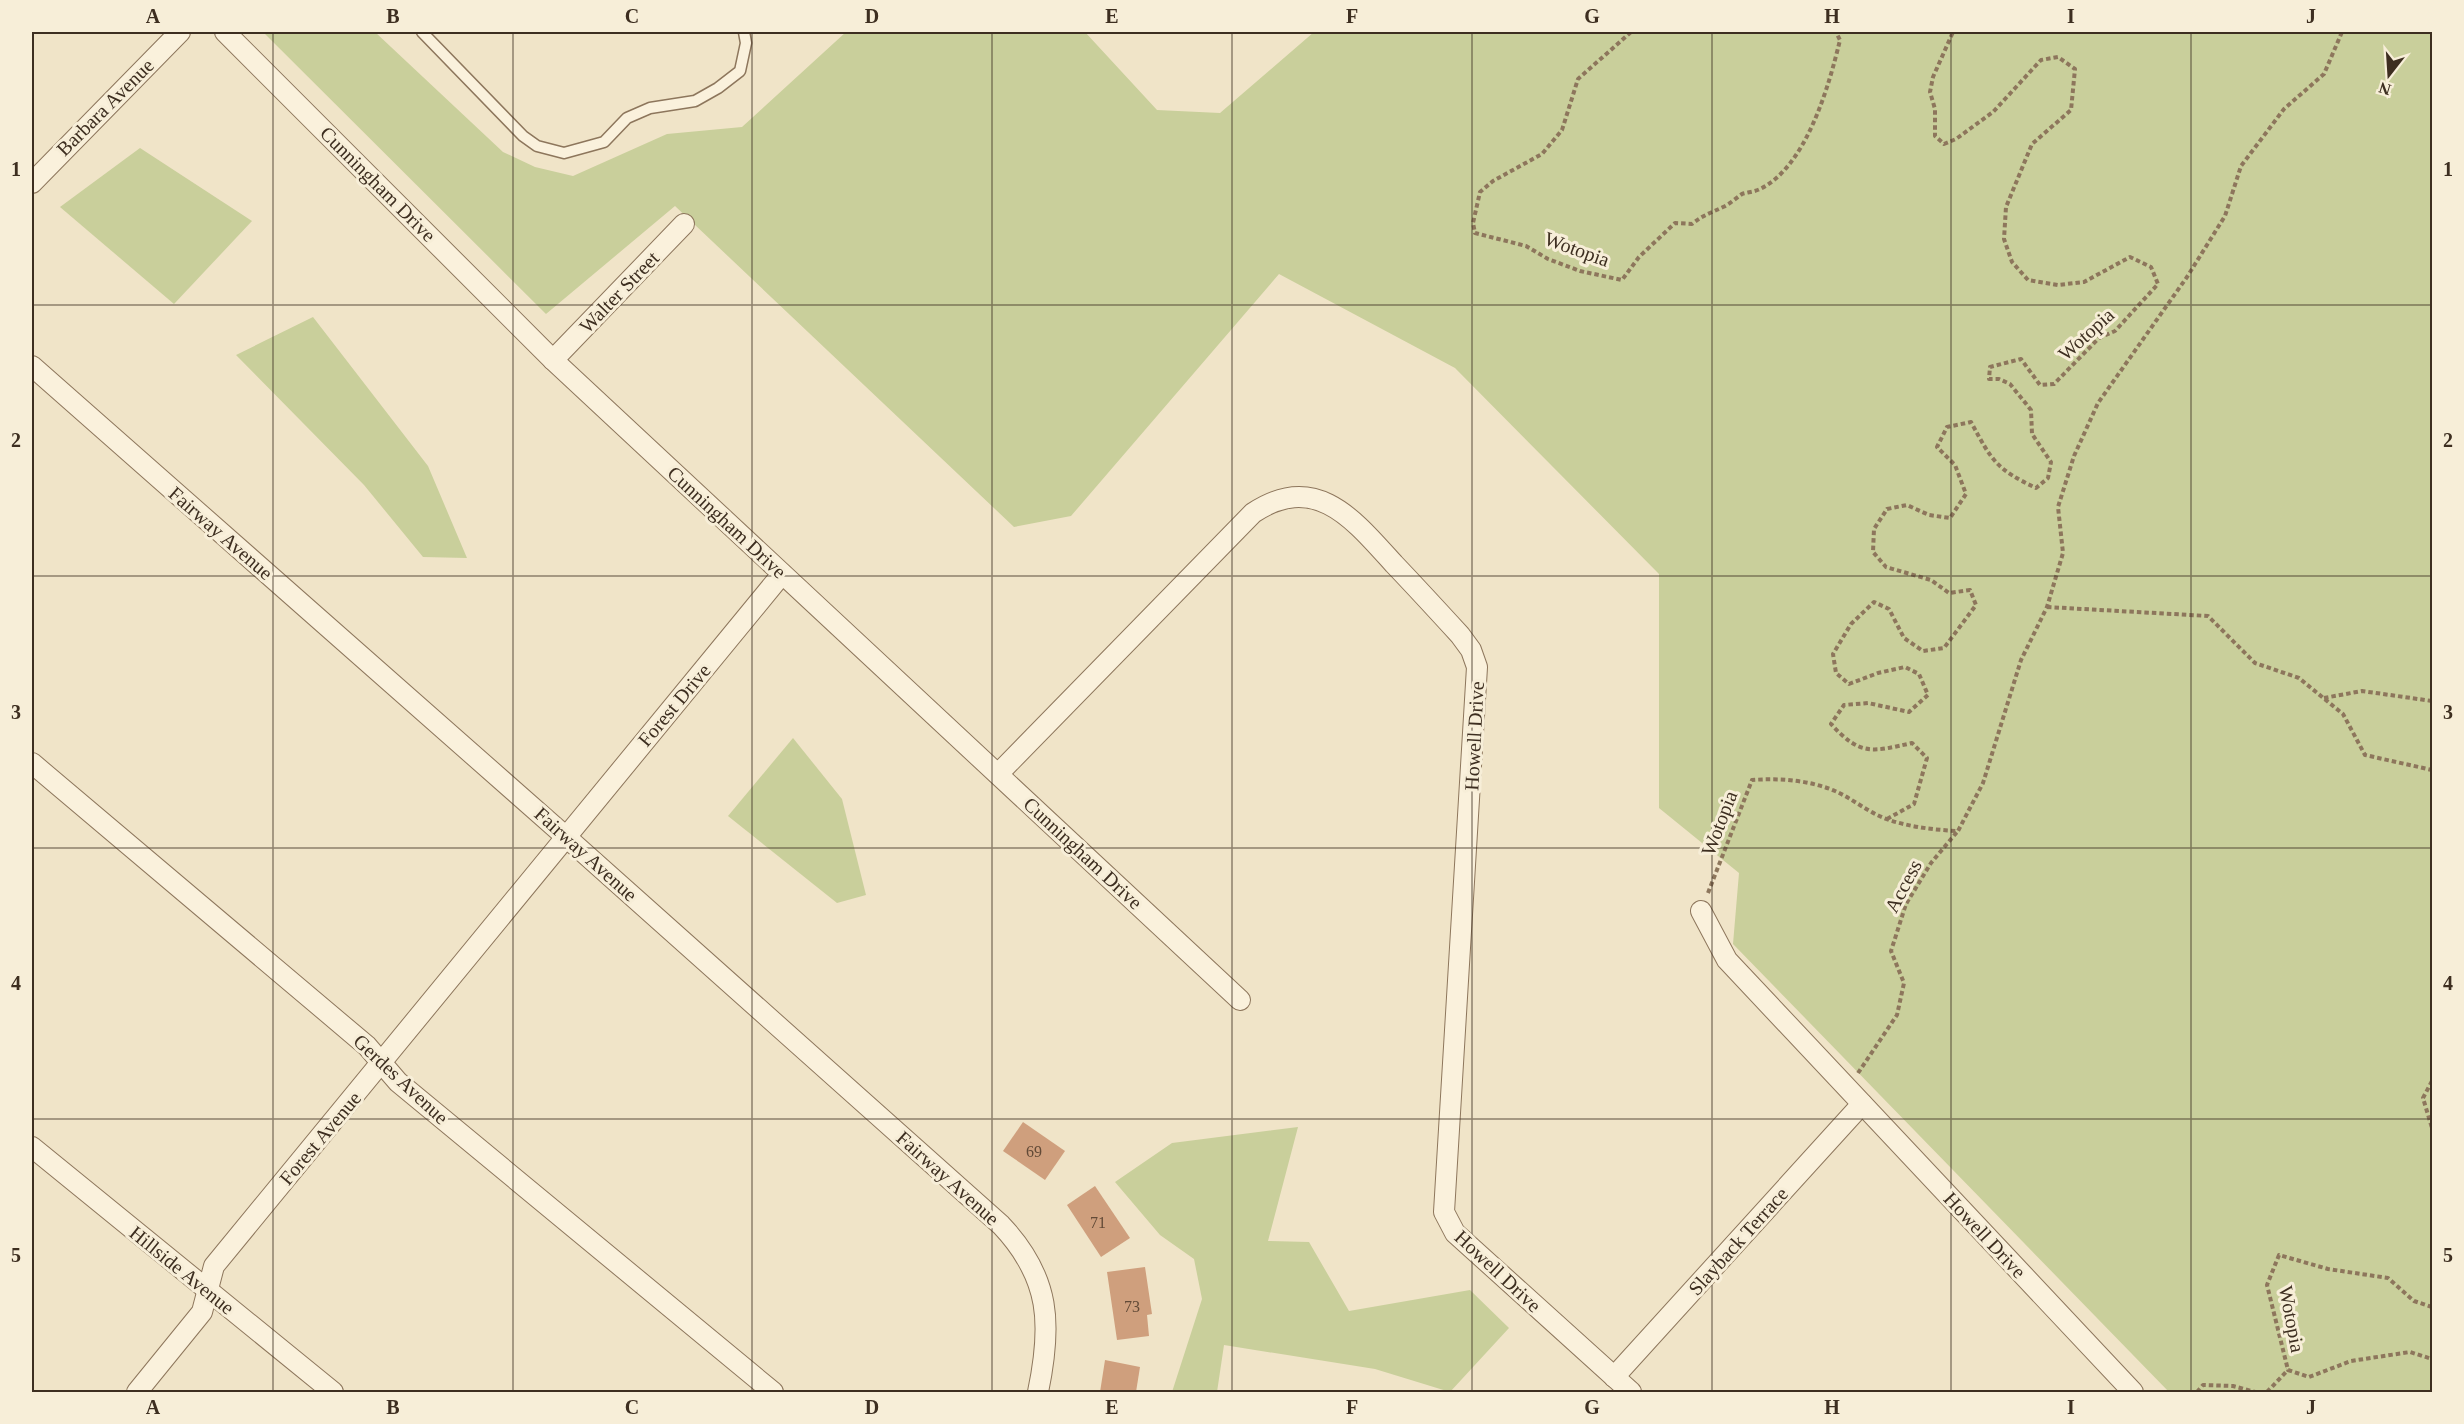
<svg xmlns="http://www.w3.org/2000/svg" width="2464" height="1424" viewBox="0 0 2464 1424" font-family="Georgia,serif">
<rect width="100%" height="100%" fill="#f0e4c8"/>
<g fill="#c9cf9b">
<path d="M263 32H375L503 152 535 167 573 176 667 134 742 127 846 32H1085L1157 110 1220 113 1314 32H2432V1392H2169L1733 944 1739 873 1659 808V574L1455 368 1279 274 1071 516 1014 527 675 206 546 314Z"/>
<path d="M140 148 252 221 174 304 60 207Z"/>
<path d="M313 317 428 466 467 558 423 557 364 485 236 355Z"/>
<path d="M793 738 842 799 866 895 837 903 728 816Z"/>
<path d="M1298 1127 1268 1241 1309 1242 1349 1311 1470 1290 1509 1328 1450 1392 1375 1369 1224 1345 1217 1392H1172L1202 1299 1194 1259 1160 1235 1115 1182 1172 1143Z"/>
</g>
<g fill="#cf9f7d">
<path d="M1023 1122 1065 1151 1045 1180 1003 1151Z"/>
<path d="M1095 1186 1130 1238 1101 1257 1067 1205Z"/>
<path d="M1145 1267 1152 1314 1147 1315 1149 1336 1117 1340 1107 1272Z"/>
<path d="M1105 1360 1140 1367 1136 1392H1100Z"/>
</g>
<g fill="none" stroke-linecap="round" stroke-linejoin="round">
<g stroke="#8d765c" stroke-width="13">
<path id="lane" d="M422 32 523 136 537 146 564 153 604 142 627 118 650 108 695 101 718 88 740 71 746 43 744 32"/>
</g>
<g stroke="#8d765c" stroke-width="22">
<g id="street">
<path d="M225 32 553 360 1240 1000"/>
<path d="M32 183 180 32"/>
<path d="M553 360 684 224"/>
<path d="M32 366 565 836 1001 1225C1051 1278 1052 1325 1038 1392"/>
<path d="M32 763 367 1046 398 1082 773 1392"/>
<path d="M998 774 1253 513C1316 471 1354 520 1394 564 1416 587 1438 611 1460 635L1471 650 1477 667 1444 1212 1455 1233 1631 1392"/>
<path d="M1701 911 1727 960 2133 1392"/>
<path d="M32 1147 333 1392"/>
<path d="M1614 1377 1862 1104"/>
<path d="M137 1392 202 1312 214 1266 782 574"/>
</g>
</g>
<g stroke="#8d765c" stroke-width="4" stroke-dasharray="4.5 3" stroke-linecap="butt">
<path d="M1631 32 1578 79 1562 130 1542 154 1493 181 1480 192 1473 223 1475 233 1526 246 1548 259 1580 271 1622 280 1639 257 1675 223 1692 224C1703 215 1711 213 1723 207 1730 204 1736 198 1742 194 1748 192 1754 192 1760 189 1806 167 1829 86 1840 40L1836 32"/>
<path d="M2047 607 2208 616 2255 663 2299 678 2343 714 2365 755 2432 770"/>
<path d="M2324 698 2362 691 2432 701"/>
<path d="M1887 819 1914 804 1927 758 1912 743C1872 752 1860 756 1831 724L1844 705 1868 703 1909 712 1928 695 1919 674 1905 667 1878 673 1849 684 1836 673 1833 654 1851 624 1874 602 1889 609 1904 638 1923 651 1944 648 1976 605 1970 590 1949 593 1931 580 1886 567 1873 552 1874 529 1887 509 1907 505 1929 515 1950 518 1966 494 1955 465 1937 447 1947 427 1971 422C1992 461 1996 469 2036 488L2048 478 2051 462 2032 434 2031 410 2010 384 1999 379H1989L1990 367 2021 359 2040 385 2054 384 2099 338 2115 331 2158 284 2151 267 2130 257 2084 282 2058 285 2028 280 2012 262 2004 239 2006 207 2032 144 2071 110 2075 69 2058 57 2041 60 1993 112 1956 139 1944 144 1935 136V109L1930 92 1933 77 1953 32"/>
<path d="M1708 893 1752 780C1780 778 1809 780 1835 791 1853 799 1869 813 1889 820 1911 827 1934 830 1958 831L1983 783 2021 660 2047 607 2063 553 2058 507 2074 456 2098 403 2187 277 2225 216 2241 166 2284 109 2324 74 2342 32"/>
<path d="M1858 1073 1897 1015 1904 983 1891 951 1906 904 1931 863 1957 832"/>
<path d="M2432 1081 2423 1098 2432 1128"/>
<path d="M2432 1307 2414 1301 2388 1278 2328 1269 2279 1255 2267 1285 2288 1370 2309 1377 2351 1361 2410 1352 2432 1359"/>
<path d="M2197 1392 2203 1385 2233 1386 2255 1392"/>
<path d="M2267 1392 2288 1370"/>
</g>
<use href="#lane" stroke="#faf1dc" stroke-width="10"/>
<use href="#street" stroke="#faf1dc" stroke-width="20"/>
</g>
<path fill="none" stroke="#3d2e20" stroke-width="1.5" stroke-opacity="0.55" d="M273 32V1392M513 32V1392M752 32V1392M992 32V1392M1232 32V1392M1472 32V1392M1712 32V1392M1951 32V1392M2191 32V1392M32 305H2432M32 576H2432M32 848H2432M32 1119H2432"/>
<g text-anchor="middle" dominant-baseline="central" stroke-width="6" stroke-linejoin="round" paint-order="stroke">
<g font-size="16" fill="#624a37">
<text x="1034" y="1151">69</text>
<text x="1098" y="1222">71</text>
<text x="1132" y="1306">73</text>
</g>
<g font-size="20" fill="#3d2e20" stroke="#f7eed8">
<text transform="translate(105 107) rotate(-45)">Barbara Avenue</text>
<text transform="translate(378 184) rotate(45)">Cunningham Drive</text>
<text transform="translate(1577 249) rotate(20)">Wotopia</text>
<text transform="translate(619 292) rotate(-46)">Walter Street</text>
<text transform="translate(2086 334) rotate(-42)">Wotopia</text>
<text transform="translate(727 522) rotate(43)">Cunningham Drive</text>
<text transform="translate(221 533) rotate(41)">Fairway Avenue</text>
<text transform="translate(674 705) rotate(-50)">Forest Drive</text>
<text transform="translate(1474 736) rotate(-87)">Howell Drive</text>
<text transform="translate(1719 823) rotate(-69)">Wotopia</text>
<text transform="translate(1083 853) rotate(43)">Cunningham Drive</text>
<text transform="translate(586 854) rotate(42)">Fairway Avenue</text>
<text transform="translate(1903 886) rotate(-62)">Access</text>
<text transform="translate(401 1079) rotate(43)">Gerdes Avenue</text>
<text transform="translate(320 1138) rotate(-50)">Forest Avenue</text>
<text transform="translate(948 1178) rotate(42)">Fairway Avenue</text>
<text transform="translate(1985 1235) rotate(47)">Howell Drive</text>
<text transform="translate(1738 1241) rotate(-48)">Slayback Terrace</text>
<text transform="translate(182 1270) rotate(39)">Hillside Avenue</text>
<text transform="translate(1498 1271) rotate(43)">Howell Drive</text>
<text transform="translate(2292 1319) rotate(79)">Wotopia</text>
</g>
</g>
<rect width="2464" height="1424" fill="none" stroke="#f7eed8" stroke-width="66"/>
<g transform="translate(2389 75) rotate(197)" stroke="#f7eed8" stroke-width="4.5" paint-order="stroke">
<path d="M0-4.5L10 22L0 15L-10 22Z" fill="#3d2e20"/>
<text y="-9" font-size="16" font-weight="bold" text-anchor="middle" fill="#3d2e20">N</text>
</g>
<rect x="33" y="33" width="2398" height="1358" fill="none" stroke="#3d2e20" stroke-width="2"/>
<g font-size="20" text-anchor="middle" font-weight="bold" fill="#3d2e20">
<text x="153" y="23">A</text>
<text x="393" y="23">B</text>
<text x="632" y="23">C</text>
<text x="872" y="23">D</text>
<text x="1112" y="23">E</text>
<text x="1352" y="23">F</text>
<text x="1592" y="23">G</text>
<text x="1832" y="23">H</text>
<text x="2071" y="23">I</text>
<text x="2311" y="23">J</text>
<text x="16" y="176">1</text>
<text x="2448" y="176">1</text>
<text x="16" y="447">2</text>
<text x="2448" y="447">2</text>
<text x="16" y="719">3</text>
<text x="2448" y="719">3</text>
<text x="16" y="990">4</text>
<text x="2448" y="990">4</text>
<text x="16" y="1262">5</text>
<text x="2448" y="1262">5</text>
<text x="153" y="1414">A</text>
<text x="393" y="1414">B</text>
<text x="632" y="1414">C</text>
<text x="872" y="1414">D</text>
<text x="1112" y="1414">E</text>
<text x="1352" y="1414">F</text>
<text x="1592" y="1414">G</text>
<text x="1832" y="1414">H</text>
<text x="2071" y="1414">I</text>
<text x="2311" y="1414">J</text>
</g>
</svg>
